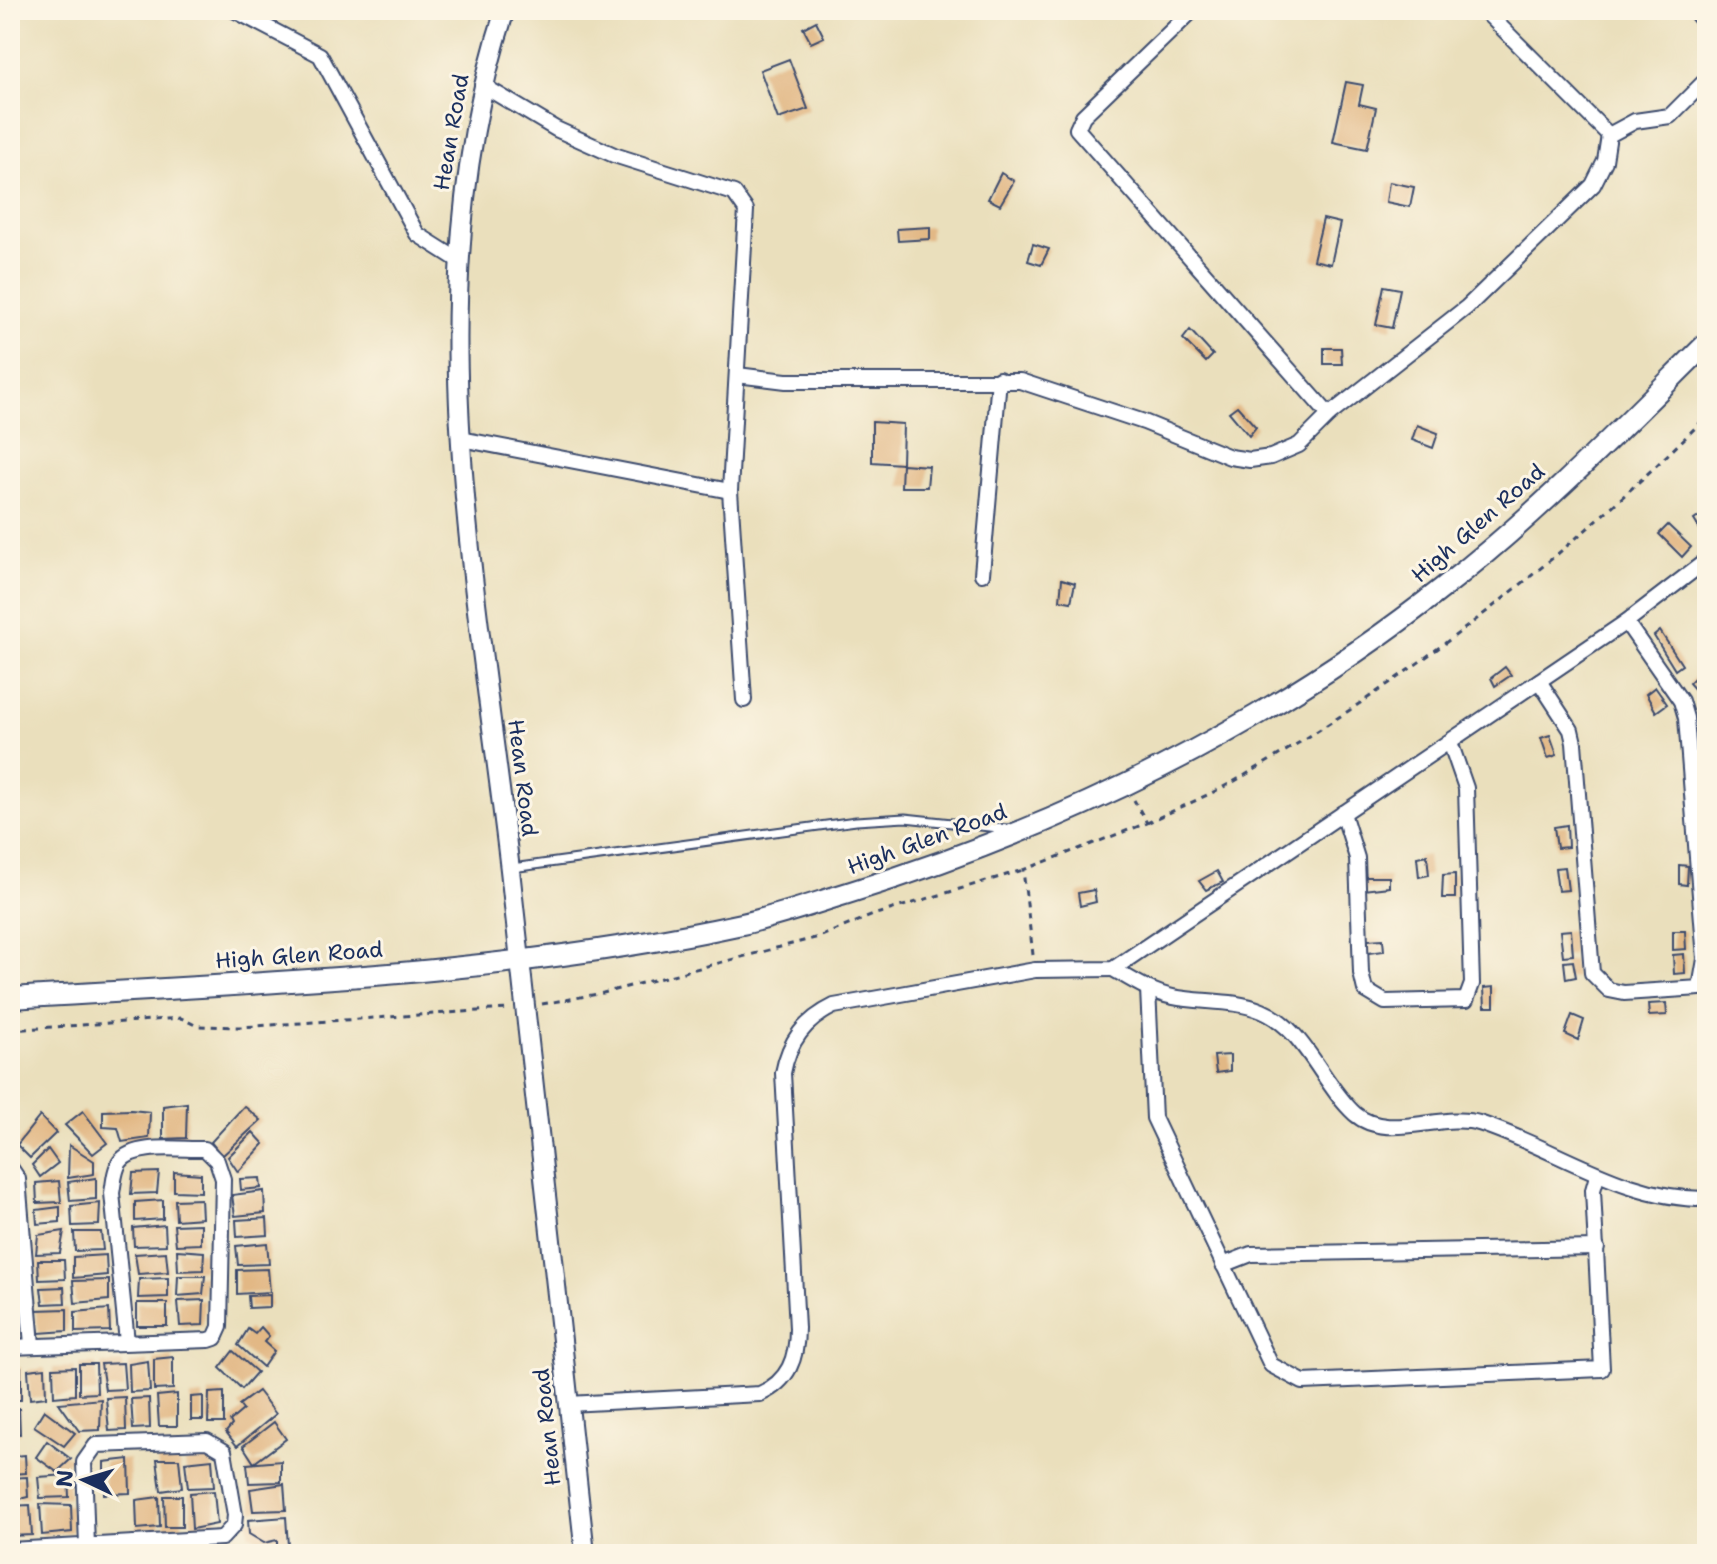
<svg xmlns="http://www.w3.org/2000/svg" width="1717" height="1564" viewBox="0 0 1717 1564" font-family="'Shantell Sans',sans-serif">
<rect width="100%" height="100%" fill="#fcf5e5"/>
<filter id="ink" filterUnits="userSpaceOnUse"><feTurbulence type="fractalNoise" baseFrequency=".0125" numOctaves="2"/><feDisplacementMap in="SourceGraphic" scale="16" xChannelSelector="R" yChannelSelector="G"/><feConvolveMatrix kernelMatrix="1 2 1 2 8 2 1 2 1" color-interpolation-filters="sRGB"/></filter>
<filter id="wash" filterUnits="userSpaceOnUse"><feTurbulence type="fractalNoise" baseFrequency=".006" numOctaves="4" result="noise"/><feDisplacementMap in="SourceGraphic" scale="32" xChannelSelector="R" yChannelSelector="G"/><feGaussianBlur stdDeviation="1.8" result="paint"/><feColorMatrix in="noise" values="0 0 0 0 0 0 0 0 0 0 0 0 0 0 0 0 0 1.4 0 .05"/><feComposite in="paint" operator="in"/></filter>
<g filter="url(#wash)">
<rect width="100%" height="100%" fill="#eadfbc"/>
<g id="blocks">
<g fill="#e2b885">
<path d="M816 21 824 37 811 43 803 28Z"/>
<path d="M789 59 808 109 778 119 760 70Z"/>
<path d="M1346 82 1363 85 1359 104 1376 108 1367 149 1333 142Z"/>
<path d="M1001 173 1014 181 1000 205 988 199Z"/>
<path d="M1389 182 1414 187 1410 207 1386 202Z"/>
<path d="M1323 219 1340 223 1331 264 1313 260Z"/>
<path d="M930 227V239L898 241 897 229Z"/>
<path d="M1033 244 1049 249 1041 265 1028 261Z"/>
<path d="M1384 286 1400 289 1392 328 1376 325Z"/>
<path d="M1190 330 1213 355 1206 362 1183 339Z"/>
<path d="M1324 348H1341L1342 364H1324Z"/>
<path d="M1237 406 1256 427 1249 436 1229 412Z"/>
<path d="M872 422 903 424 902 464 872 462Z"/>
<path d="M1417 425 1438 433 1433 448 1412 440Z"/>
<path d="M902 464 929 466 927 487H901Z"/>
<path d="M1707 511V530L1702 533 1694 520Z"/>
<path d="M1668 525 1691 547 1682 557 1659 534Z"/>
<path d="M1062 579 1075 583 1071 602 1060 600Z"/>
<path d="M1660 631 1682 665 1675 670 1654 636Z"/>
<path d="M1505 667 1511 675 1495 686 1491 678Z"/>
<path d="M1700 672 1707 683 1696 691 1689 683Z"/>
<path d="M1655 687 1667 704 1656 712 1646 694Z"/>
<path d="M1550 735 1557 755 1548 758 1541 738Z"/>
<path d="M1567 825 1568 847 1557 848 1554 827Z"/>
<path d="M1427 855 1429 875 1419 877 1417 857Z"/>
<path d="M1679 865 1688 866 1687 885 1679 884Z"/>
<path d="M1565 867 1568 890 1558 891 1555 868Z"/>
<path d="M1217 871 1223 882 1206 890 1199 881Z"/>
<path d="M1455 874V898H1442L1443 875Z"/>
<path d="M1360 877H1389V887L1363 890Z"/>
<path d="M1094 890 1096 902 1080 906 1078 893Z"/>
<path d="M1571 930 1573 955 1563 956 1560 931Z"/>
<path d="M1673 931H1685L1686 949 1673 950Z"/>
<path d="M1383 939 1384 951 1368 953V940Z"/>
<path d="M1684 954 1685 973 1674 974 1673 955Z"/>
<path d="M1573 961 1576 977 1566 979 1564 962Z"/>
<path d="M1494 987V1007H1485L1484 988Z"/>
<path d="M1666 1003 1667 1015 1649 1016 1648 1004Z"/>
<path d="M1572 1015 1584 1020 1578 1040 1565 1034Z"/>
<path d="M1230 1055V1071L1216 1073 1214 1056Z"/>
<path d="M187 1103 186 1138 163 1139V1106Z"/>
<path d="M244 1106 261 1120 222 1156 211 1142Z"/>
<path d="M131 1110 150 1112 149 1138 122 1142 118 1128 103 1127V1111Z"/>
<path d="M83 1111 107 1143 93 1154 65 1125Z"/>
<path d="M40 1116 56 1133 30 1158 17 1145Z"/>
<path d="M253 1132 264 1144 238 1172 228 1157Z"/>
<path d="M69 1145 94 1161V1174L68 1178Z"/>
<path d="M48 1149 58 1163 40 1177 32 1165Z"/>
<path d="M159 1172 157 1193 131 1194 133 1173Z"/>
<path d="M174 1172 201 1174V1192L174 1191Z"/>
<path d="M96 1178V1199L70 1201 68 1182Z"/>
<path d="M260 1178 261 1188 241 1190 240 1179Z"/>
<path d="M59 1181 61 1202 37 1203 36 1183Z"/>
<path d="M264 1191 265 1213 235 1216 232 1195Z"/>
<path d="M201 1199 202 1218 176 1220 175 1200Z"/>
<path d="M163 1200V1219L135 1221V1202Z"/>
<path d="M100 1203 99 1225 72 1226 71 1206Z"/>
<path d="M60 1207V1222L37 1224 36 1210Z"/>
<path d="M267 1218 268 1235 237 1237 236 1220Z"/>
<path d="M201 1224V1244L176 1245 174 1225Z"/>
<path d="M165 1225 166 1245 134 1246 133 1228Z"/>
<path d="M64 1231 60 1253 36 1254 38 1235Z"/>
<path d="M74 1232H101L103 1250 75 1251Z"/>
<path d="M267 1243 269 1264 238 1265 236 1246Z"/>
<path d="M177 1250 204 1252 203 1270 178 1271Z"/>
<path d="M166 1252 168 1272 138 1274 135 1254Z"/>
<path d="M106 1255 107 1275 73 1278V1257Z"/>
<path d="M38 1260H64L65 1279 39 1280Z"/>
<path d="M268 1269 270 1292 237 1294V1270Z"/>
<path d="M178 1276H205L203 1294 177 1296Z"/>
<path d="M168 1278V1297L138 1298 139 1279Z"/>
<path d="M109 1280V1300L75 1303 73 1281Z"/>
<path d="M64 1287 65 1303 43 1304 41 1288Z"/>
<path d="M270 1295V1307L249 1308 248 1296Z"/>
<path d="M204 1300 203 1325 180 1326 178 1301Z"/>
<rect x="137" y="1303" width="30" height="23"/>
<path d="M67 1309V1331L39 1333 35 1310Z"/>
<path d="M109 1309 110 1331 75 1332V1312Z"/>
<path d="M261 1327 269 1336 264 1342 274 1351 263 1367 238 1345 248 1329 255 1334Z"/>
<path d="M233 1351 257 1372 242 1389 220 1368Z"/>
<path d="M173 1357V1389L154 1390V1359Z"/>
<path d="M148 1361 150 1391 130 1392 129 1364Z"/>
<path d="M123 1363 125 1389 105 1390 101 1364Z"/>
<path d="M79 1364H96L97 1393 79 1394Z"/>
<path d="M21 1367V1400H10V1368Z"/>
<path d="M75 1367V1395L54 1397 53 1368Z"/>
<path d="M45 1368 46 1397 30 1399 28 1370Z"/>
<path d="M258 1391 276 1414 237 1446 226 1432 232 1425 230 1421 243 1410 239 1405Z"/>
<path d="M224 1392V1423H208L209 1393Z"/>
<path d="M177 1394V1426H159L157 1396Z"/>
<path d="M203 1396V1420H191V1397Z"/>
<path d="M125 1397 126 1430 109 1431 106 1398Z"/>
<path d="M149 1398 150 1428 133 1429 131 1399Z"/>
<path d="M101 1399 100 1430 79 1431 59 1403Z"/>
<path d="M19 1408 20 1434 10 1433V1409Z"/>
<path d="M44 1410 75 1433 64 1446 34 1426Z"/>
<path d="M274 1422 286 1439 254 1463 243 1446Z"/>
<path d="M47 1441 71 1459 57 1472 36 1457Z"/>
<path d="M25 1455 26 1473 10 1474 15 1456Z"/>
<path d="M129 1459 130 1493 104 1494V1462Z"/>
<path d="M157 1459H179L182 1488 161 1491Z"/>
<path d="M212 1459 214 1487 188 1488 185 1462Z"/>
<path d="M281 1461V1482L249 1483 247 1464Z"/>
<path d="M68 1475 69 1497 40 1498 38 1477Z"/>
<path d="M27 1477 28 1497 19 1499 10 1478Z"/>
<path d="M284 1484 286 1510 253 1511 250 1489Z"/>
<path d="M214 1491 217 1524 192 1529 190 1493Z"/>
<path d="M164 1496H182V1527H165Z"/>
<path d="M159 1497 160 1527 137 1529 136 1500Z"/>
<path d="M40 1504 71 1505 72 1532 42 1535Z"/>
<path d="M30 1505 32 1535 10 1536V1506Z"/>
<path d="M286 1517 288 1546H277V1540L264 1543 249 1534 248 1520Z"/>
</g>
</g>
</g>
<g filter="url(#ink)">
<use href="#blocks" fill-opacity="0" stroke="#3a496c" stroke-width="2"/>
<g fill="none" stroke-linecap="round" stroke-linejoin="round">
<g stroke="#3a496c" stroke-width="11">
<path id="lane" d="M512 868 856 821 905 818 1008 829"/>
</g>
<g stroke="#3a496c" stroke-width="18">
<g id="street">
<path d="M234 10 320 55 417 234 458 260"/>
<path d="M1193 10 1083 116 1077 129 1329 415"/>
<path d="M1484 10 1609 135"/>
<path d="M1694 10 1707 26"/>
<path d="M482 85 556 129 614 155 734 193 746 210 730 491 744 700"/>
<path d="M737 375 786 381H1020L1144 422 1230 457 1250 460 1271 457 1299 445 1329 415 1467 307 1593 185 1605 161 1609 135 1635 121 1670 116 1707 79"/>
<path d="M461 439 730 491"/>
<path d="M982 574 999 379"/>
<path d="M1539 681 1571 730 1574 743 1592 973 1609 990 1624 993 1700 988 1705 959 1686 718 1681 701 1626 622"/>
<path d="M1343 813 1357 858 1361 973 1365 990 1385 1002 1466 1000 1472 984 1466 788 1450 742"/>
<path d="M1113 969C1132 980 1150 992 1173 997 1202 1003 1234 999 1262 1011 1305 1029 1322 1084 1355 1114 1387 1142 1442 1112 1479 1123 1555 1147 1623 1200 1707 1199"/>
<path d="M1148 989 1154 1118 1271 1365 1303 1382 1602 1369 1593 1190 1597 1176"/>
<path d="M10 1167 18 1179 32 1345"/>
<path d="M1223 1265 1251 1254 1597 1248"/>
<path d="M10 1347 209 1340 215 1338 220 1327 223 1179 217 1161 205 1149C183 1150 134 1142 120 1162 114 1170 114 1183 112 1193L127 1342"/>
<path d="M568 1404 760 1394C789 1381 797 1358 797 1328L783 1073C789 1041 805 1020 834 1006L1035 970 1113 969 1626 622 1707 560"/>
<path d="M10 1550 222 1538 234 1525 235 1515 224 1451 207 1441 96 1445 84 1462 87 1546"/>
</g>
</g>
<g stroke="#3a496c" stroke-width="22">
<path id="secondary" d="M505 10C413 291 477 584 510 870 537 1098 560 1326 585 1554"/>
</g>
<g stroke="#3a496c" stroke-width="24">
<path id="primary" d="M10 998C254 983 502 976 742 924 779 916 815 903 851 892 1064 826 1269 726 1444 587 1538 514 1622 427 1707 343"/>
</g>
<g stroke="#3a496c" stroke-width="3" stroke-dasharray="6 6" stroke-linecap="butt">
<path d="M1147 823C1178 808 1210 795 1240 778 1410 680 1569 555 1707 416"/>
<path d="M1033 955 1023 870 1147 823 1134 800"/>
<path d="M542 1004 603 993 819 937 873 915 1023 870"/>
<path d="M10 1030 181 1018 197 1026 241 1027 507 1009"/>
</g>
<use href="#lane" stroke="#fff" stroke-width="7"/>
<use href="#street" stroke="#fff" stroke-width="14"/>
<use href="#secondary" stroke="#fff" stroke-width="18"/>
<use href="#primary" stroke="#fff" stroke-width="20"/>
</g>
</g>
<g text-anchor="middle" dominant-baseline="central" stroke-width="6" stroke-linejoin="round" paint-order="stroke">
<g font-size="22" fill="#1b2f5e" stroke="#fcf5e5">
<text transform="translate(451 132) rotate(-80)">Hean Road</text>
<text transform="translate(1478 523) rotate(-41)">High Glen Road</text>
<text transform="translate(523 778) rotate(83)">Hean Road</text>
<text transform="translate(927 839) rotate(-20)">High Glen Road</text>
<text transform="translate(299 955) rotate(-4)">High Glen Road</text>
<text transform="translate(547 1427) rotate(-96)">Hean Road</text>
</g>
</g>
<rect width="1717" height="1564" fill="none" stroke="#fcf5e5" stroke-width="40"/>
<g transform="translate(84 1480) rotate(274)" stroke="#fcf5e5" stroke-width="6" paint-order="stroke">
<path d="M0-6L14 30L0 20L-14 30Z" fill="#1b2f5e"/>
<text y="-12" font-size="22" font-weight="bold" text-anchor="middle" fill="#1b2f5e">N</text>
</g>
</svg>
